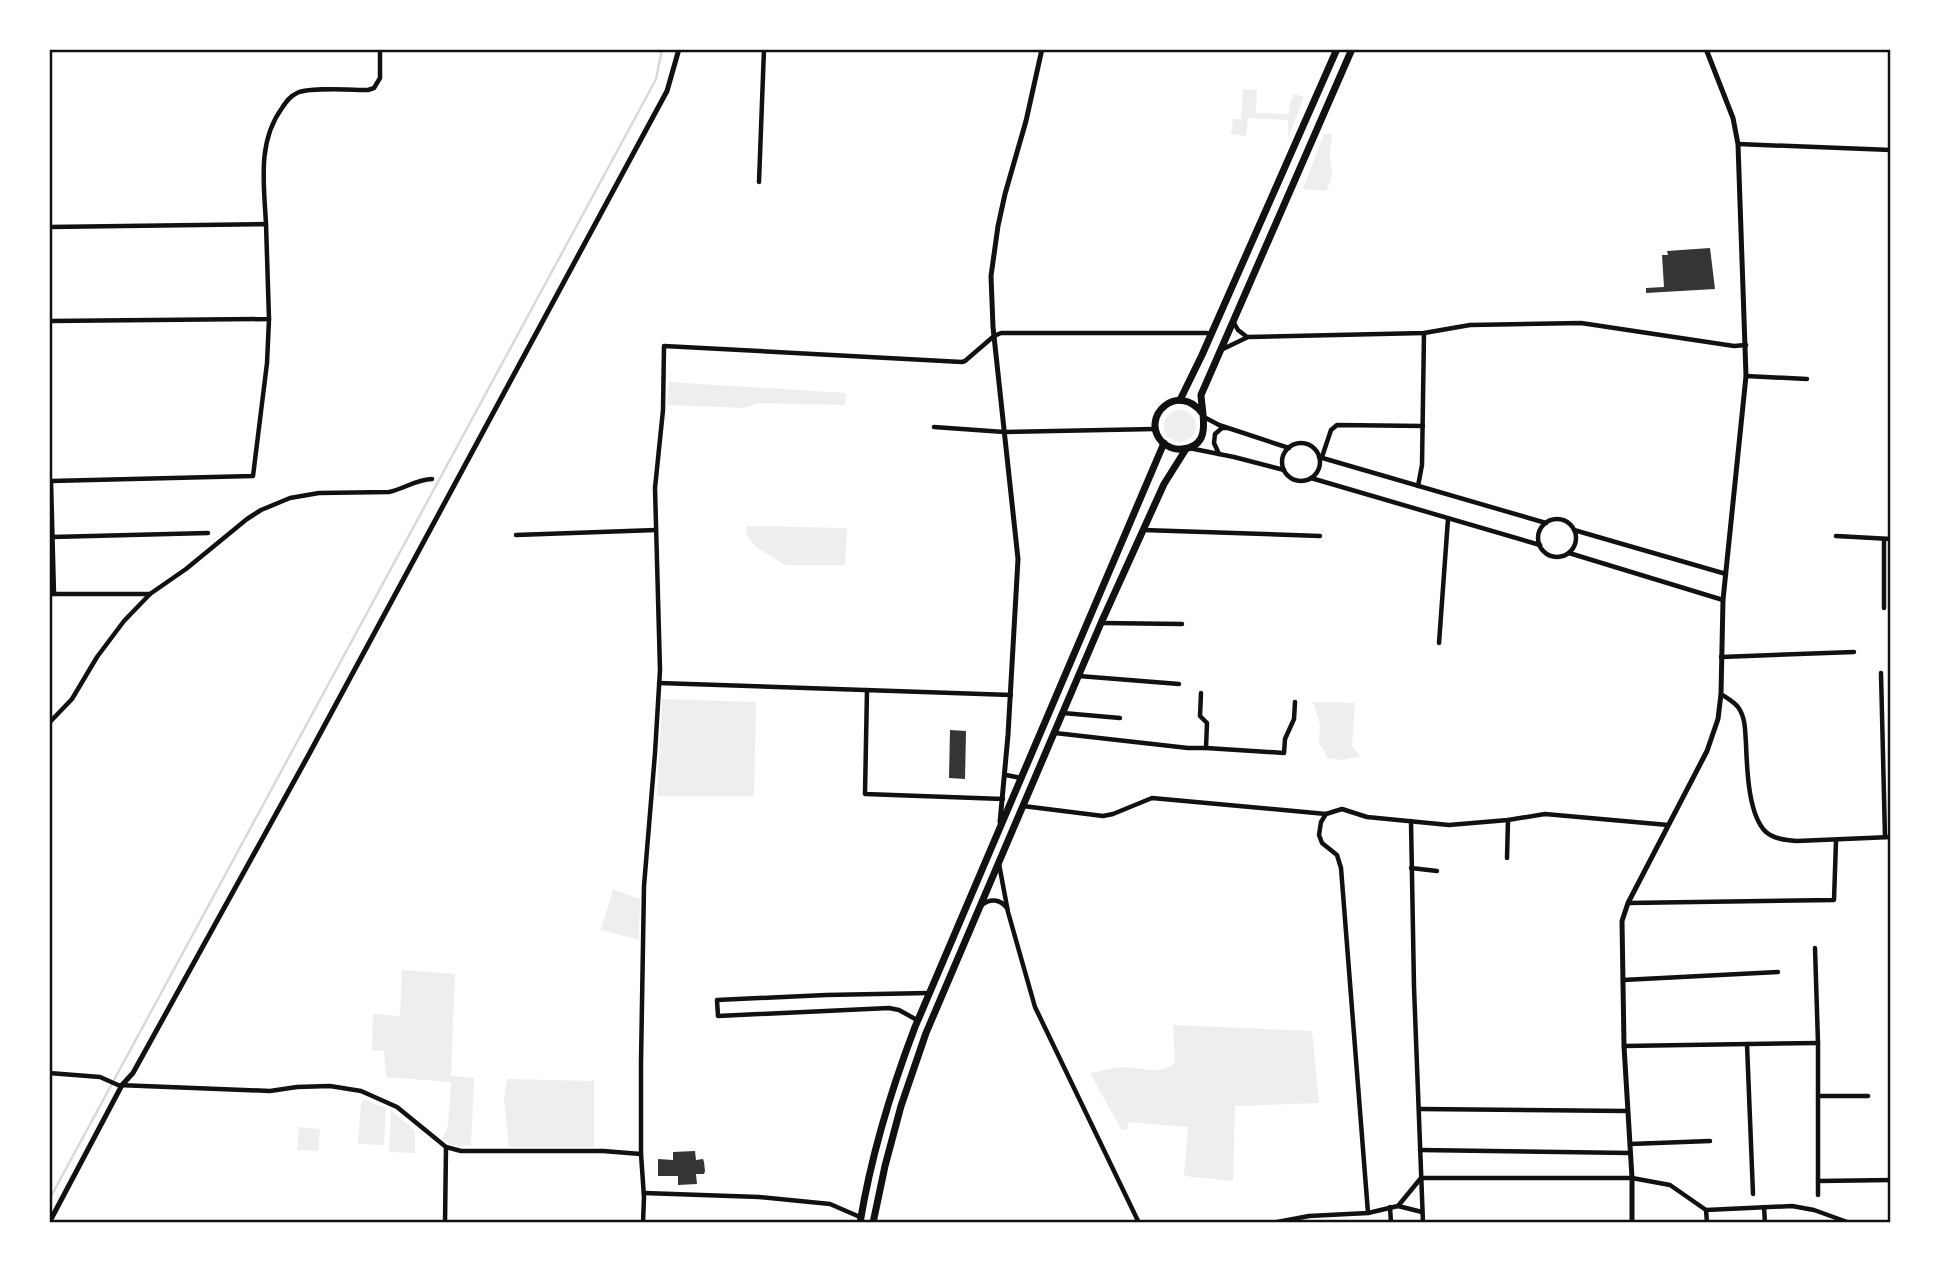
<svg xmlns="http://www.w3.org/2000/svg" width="1940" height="1272" viewBox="0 0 1940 1272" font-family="'DM Sans',sans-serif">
<rect width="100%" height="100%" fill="#fff"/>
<g fill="#eee">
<path d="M1243 89 1257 90 1256 113 1289 114 1290 102 1294 94 1304 97 1288 138V120L1248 118 1246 136 1231 134 1233 119H1241Z"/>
<path d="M1324 134H1332C1332 142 1329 150 1330 158 1332 175 1335 174 1326 191L1303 189Z"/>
<path d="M669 382 846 393 845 405 758 403 744 408 667 405Z"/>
<circle cx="1180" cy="426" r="16"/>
<path d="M746 526 847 528 845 565H785L755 546 747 535Z"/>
<path d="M662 699 756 702 754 796H657Z"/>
<path d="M1313 702 1355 703 1352 746 1360 756 1343 760 1327 758 1323 748 1319 744 1320 724Z"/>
<path d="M613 889 640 899 639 940 601 930Z"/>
<path d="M402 970 455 974 451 1076 474 1078 471 1146 451 1145 442 1139 448 1126 451 1082 386 1077 384 1051H372L373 1014 400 1016Z"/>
<path d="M1173 1025 1312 1031 1319 1103 1235 1106 1233 1181 1184 1176 1188 1127 1128 1122 1127 1130 1121 1129 1090 1073C1102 1071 1114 1067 1125 1067 1142 1068 1162 1076 1175 1062Z"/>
<path d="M507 1079 594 1081V1147H509L504 1098Z"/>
<path d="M364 1099 386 1108 384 1145 358 1144 361 1103Z"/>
<path d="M391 1110 415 1131V1153L389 1152Z"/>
<path d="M299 1127 320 1129 318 1151 297 1150Z"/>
</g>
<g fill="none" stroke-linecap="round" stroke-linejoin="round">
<path stroke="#d9d9d9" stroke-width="2.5" d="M49 1200 647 96 656 79 662 49"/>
</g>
<g fill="#353535">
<path d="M1710 248 1715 289 1646 293V288L1664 287 1662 255H1668L1667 251Z"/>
<path d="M950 730 966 731 965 779 949 778Z"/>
<path d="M695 1151 696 1160 703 1159 704 1162 705 1171 704 1174H696L697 1184 678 1185V1176H658V1159L673 1160V1152Z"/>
</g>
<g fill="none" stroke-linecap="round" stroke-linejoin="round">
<g stroke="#111" stroke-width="4.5">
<path d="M1738 144 1891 150"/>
<path d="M759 182 764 49"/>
<path d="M266 224C264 185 257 142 282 108 286 102 290 96 297 93 310 87 351 90 368 90L374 88 380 78V49"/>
<path d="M49 227 266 224 269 319 49 321"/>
<path d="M1234 323 1238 330 1247 337"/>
<path d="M1223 349 1248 337 1424 333 1470 325 1581 323 1734 346 1746 345"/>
<path d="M1746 376 1807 379"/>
<path d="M1204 417 1219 425 1289 448"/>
<path d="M934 427 1004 432 1155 429"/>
<circle cx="1301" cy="462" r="19"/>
<path d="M1189 448 1234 457 1284 470"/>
<path d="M1219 454 1214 443 1215 434 1222 428H1227"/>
<path d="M1319 457 1546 523"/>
<path d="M1322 457 1331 430 1337 425 1423 426"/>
<path d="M1311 478 1540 545"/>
<path d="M1418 486 1422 465 1424 333"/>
<circle cx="1557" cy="538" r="19"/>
<path d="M1143 530 1320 536"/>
<path d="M1574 530 1726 574"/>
<path d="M516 535 656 530"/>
<path d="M1836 536 1891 539"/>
<path d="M52 537 208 533"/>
<path d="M1569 553 1723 600"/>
<path d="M49 594H150"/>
<path d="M54 594 51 481 253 476 267 363 269 319"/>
<path d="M1884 608V539"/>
<path d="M1101 623 1182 624"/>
<path d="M1439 643 1448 519"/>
<path d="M1721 657 1854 652"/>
<path d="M1881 673 1885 837"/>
<path d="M1079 676 1179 684"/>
<path d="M659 683 1011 695"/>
<path d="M867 690 865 794 1003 799"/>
<path d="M1721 694C1727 698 1734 702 1738 707 1746 718 1745 732 1746 744 1747 768 1748 815 1766 832 1774 839 1786 840 1797 841L1891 837"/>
<path d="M1063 713 1120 718"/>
<path d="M49 723 72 699 97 657 124 621 150 594 186 569 247 519 261 510 290 498 319 493 389 492C404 489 417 479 432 479"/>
<path d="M1055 733 1188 748H1206L1207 723 1200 716 1201 693"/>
<path d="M1206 748 1284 753 1285 739 1294 719 1295 702"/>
<path d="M1006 775 1021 778"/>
<path d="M1023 806 1103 816 1113 814 1152 798 1326 814 1342 809 1367 817 1449 825 1508 820 1545 814 1668 825"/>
<path d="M1326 814 1321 822 1319 835 1322 843 1337 855 1341 868 1368 1213"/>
<path d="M1411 821 1414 987 1423 1223"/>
<path d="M1507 858 1508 820"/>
<path d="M999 864 1008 912 1035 1007 1139 1223"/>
<path d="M1411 868 1437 871"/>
<path d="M1628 903 1834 900 1836 841"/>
<path d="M982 905C990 898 1000 899 1007 908"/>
<path d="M1815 948 1818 1043V1195"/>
<path d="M1623 980 1778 972"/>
<path d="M917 1020 899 1010 889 1008 718 1016 717 1000 826 995 929 993"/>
<path d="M1747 1044 1753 1194"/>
<path d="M1624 1046 1818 1043"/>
<path d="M49 1073 100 1077 118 1085 270 1091 297 1087 330 1086 361 1091 397 1107 446 1147 461 1151H603L641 1154"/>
<path d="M1818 1096H1868"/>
<path d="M1419 1109 1627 1111"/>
<path d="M1630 1144 1710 1141"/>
<path d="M1420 1150 1630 1153"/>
<path d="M1818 1181 1891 1180"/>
<path d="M644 1193 759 1197 830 1204 860 1217"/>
<path d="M1398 1206 1422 1212"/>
<path d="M1390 1207 1391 1223"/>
<path d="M1764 1207 1765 1223"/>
<path d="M1706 1210 1707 1223"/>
<path d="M445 1223 446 1147"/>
<path d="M643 1223 644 1197 641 1154V1062L644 886 655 753 660 670 655 488 663 410 664 346 962 362 965 361 994 336 1001 333H1207L1211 335"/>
<path d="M1272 1223 1309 1216 1368 1213 1398 1206 1421 1178H1632L1670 1185 1706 1210 1792 1206 1814 1210 1850 1223"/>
</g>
<g stroke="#111" stroke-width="5">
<path d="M1000 822 1008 735 1018 559 993 327 991 276 998 226 1005 194 1026 121 1042 49"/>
<path d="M49 1223 122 1085 133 1073 308 756 667 91 679 49"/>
<path d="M1632 1223V1178L1624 1046 1622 921 1628 903 1707 751 1718 719 1721 694 1723 600 1746 376 1738 144 1733 118 1706 49"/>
</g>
<g stroke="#111" stroke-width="7">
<path d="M1180 400 1202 355 1337 49"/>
<path d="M1202 413C1178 381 1139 417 1162 442 1167 447 1175 450 1182 449 1213 446 1202 415 1201 395L1352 49"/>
<path d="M860 1223C871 1156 891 1090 915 1027L1164 443"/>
<path d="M873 1223 885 1166 901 1106 926 1033 1101 623 1164 484 1186 449"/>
</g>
</g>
<rect width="1940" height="1272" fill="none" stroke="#ffffff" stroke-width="102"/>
<rect x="51" y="51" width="1838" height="1170" fill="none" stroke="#111" stroke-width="2.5"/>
</svg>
